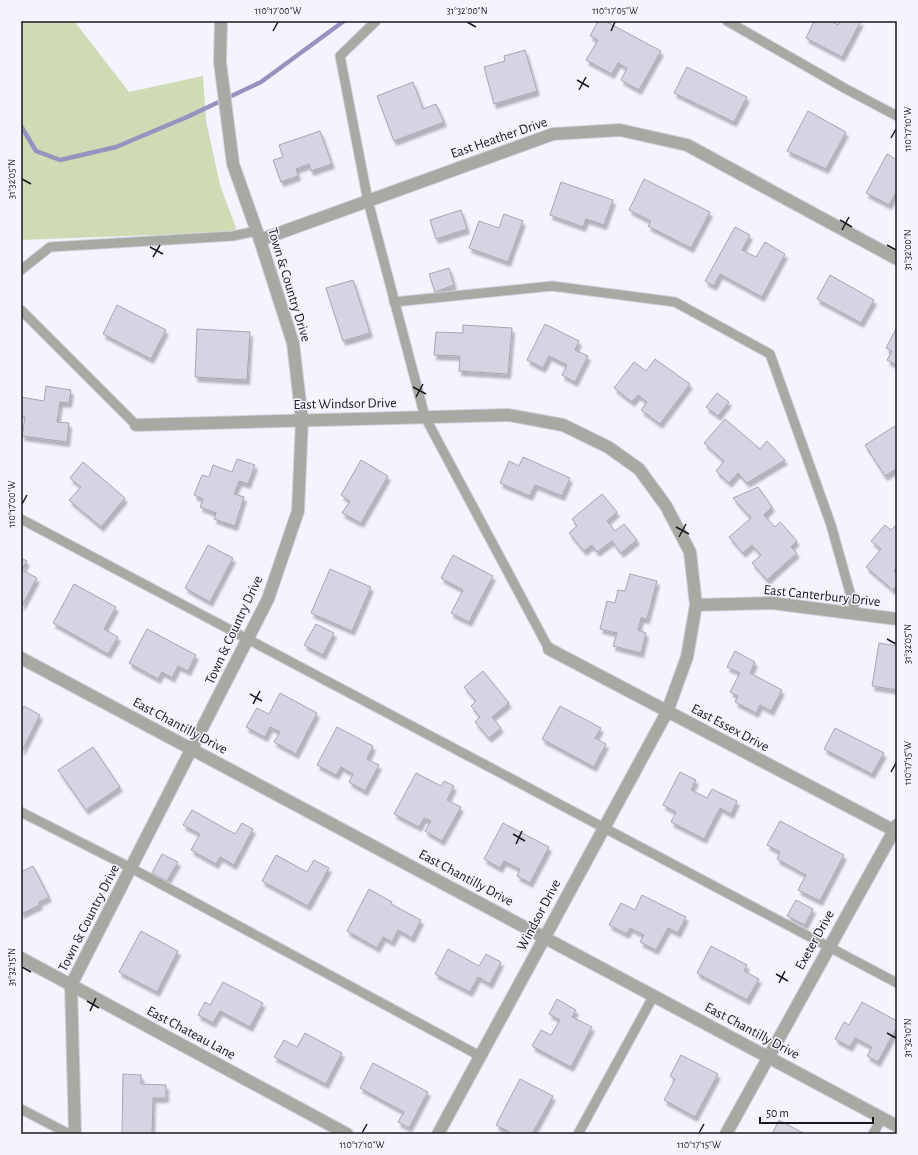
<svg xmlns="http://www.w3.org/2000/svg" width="918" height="1155" viewBox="0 0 918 1155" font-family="'Alegreya Sans',sans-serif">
<defs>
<filter id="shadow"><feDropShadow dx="2.5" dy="4.5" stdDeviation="1" flood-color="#0004"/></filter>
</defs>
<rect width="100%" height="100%" fill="#f4f3ff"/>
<path fill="#cedbb4" d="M21 21H74L129 92 203 76 206 121 220 185 236 228 235 232 21 240Z"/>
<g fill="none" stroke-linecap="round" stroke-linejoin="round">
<path stroke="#9792c0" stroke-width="4.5" d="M21 126 36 151 60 160 116 147 187 117 261 82 344 21"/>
</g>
<g fill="#d5d4e2" stroke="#a6a5b2" filter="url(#shadow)">
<path d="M598 21H605L661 51 639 90 621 80 627 68 618 63 612 74 586 60 598 40 590 36Z"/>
<path d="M814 21H831L838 25 840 21H861L842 57 806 38Z"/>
<path d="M525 50 537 91 494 104 484 67 505 61 504 56Z"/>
<path d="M687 67 747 97 734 122 674 93Z"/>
<path d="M413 82 423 109 436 104 444 122 394 141 377 96Z"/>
<path d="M808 111 846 132 826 169 787 151Z"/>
<path d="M320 131 332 164 311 171 309 164 296 169 298 176 281 182 273 160 283 157 279 145Z"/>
<path d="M887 154 897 160V195L895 194 889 205 866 193Z"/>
<path d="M644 179 710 212 691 248 648 226 651 221 629 210Z"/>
<path d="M561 182 613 200 604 225 586 219 583 227 550 215Z"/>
<path d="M461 210 467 229 436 239 430 220Z"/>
<path d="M504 214 523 221 508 262 469 248 479 221 499 228Z"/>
<path d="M735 227 750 235 742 250 756 257 765 242 785 254 762 297 720 274 714 286 705 281Z"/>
<path d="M449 268 454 285 435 292 429 274Z"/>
<path d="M830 275 874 300 861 323 817 299Z"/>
<path d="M353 280 370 333 343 341 326 288Z"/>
<path d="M117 305 166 330 151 359 103 334Z"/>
<path d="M545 324 579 341 575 350 588 356 575 382 562 375 567 365 549 356 543 368 527 360Z"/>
<path d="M463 325 512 328 508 374 459 371 460 356 434 355 436 332 463 333Z"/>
<path d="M897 327V365L887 360 892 351 886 348Z"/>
<path d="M197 329 250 332 247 380 195 377Z"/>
<path d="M655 359 690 384 660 424 641 410 647 402 638 395 632 402 614 388 634 362 646 371Z"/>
<path d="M46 386 71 390 69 403 60 402 57 422 69 423 67 442 22 436 25 417 21 416V397L44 401Z"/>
<path d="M717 393 729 402 718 416 706 407Z"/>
<path d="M725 419 760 449 767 441 785 460 747 483 738 473 729 483 716 471 724 461 704 443Z"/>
<path d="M895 426 897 429V471L896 469 885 476 865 445Z"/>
<path d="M523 457 570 478 562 496 535 485 530 496 500 483 509 461 519 466Z"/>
<path d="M237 459 255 465 248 484 239 481 234 494 244 497 235 526 214 519 216 513 200 507 203 499 194 495 202 475 209 477 213 465 232 472Z"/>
<path d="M361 460 388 476 361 523 342 513 350 501 341 495Z"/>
<path d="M83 462 125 498 101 527 69 500 81 487 70 478Z"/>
<path d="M758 487 772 507 764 515 775 527 780 522 797 541 791 547 797 553 767 580 752 563 761 555 752 545 743 553 729 537 751 518 733 498Z"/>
<path d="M602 494 617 512 607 521 615 531 624 524 637 540 621 553 612 541 597 552 592 545 584 551 569 533 577 526 572 519Z"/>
<path d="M885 525 891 530 896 525 897 526V567L894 571 897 574V585L893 590 866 567 881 549 871 541Z"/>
<path d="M208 545 233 558 210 602 185 588Z"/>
<path d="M453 555 493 576 469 622 451 613 463 590 441 578Z"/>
<path d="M21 558 27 561 22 570 37 578 22 606Z"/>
<path d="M330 569 371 587 352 631 311 613Z"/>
<path d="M630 574 657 581 647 619 641 618 638 630 646 633 641 653 613 646 617 633 600 629 607 601 615 603 618 590 625 591Z"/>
<path d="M74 584 116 607 104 629 118 637 108 654 53 623Z"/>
<path d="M316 624 334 633 323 655 304 645Z"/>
<path d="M147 629 196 655 188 671 178 666 172 678 162 672 158 679 129 663Z"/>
<path d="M879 643 897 646V690L872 686Z"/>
<path d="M735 651 755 662 750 673 782 690 771 711 760 705 756 713 735 702 738 696 730 692 740 673 727 667Z"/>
<path d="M483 671 509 703 492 717 501 728 489 738 475 722 480 717 471 706 476 701 464 687Z"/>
<path d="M280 693 317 713 296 754 274 742 280 732 270 727 265 737 246 727 257 708 269 714Z"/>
<path d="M24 706 40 715 22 751 21 712Z"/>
<path d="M560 706 601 728 595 738 606 744 594 767 542 739Z"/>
<path d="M337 727 373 746 367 759 379 765 365 791 349 782 353 774 341 767 336 775 317 765Z"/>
<path d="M835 728 884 753 872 774 824 749Z"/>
<path d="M93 747 120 787 86 810 58 770Z"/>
<path d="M680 772 696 780 691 790 707 798 712 789 737 801 731 814 720 808 704 839 671 822 676 812 663 805Z"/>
<path d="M416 773 441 786 444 781 454 786 447 800 461 807 442 841 425 831 431 821 424 818 419 827 394 814Z"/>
<path d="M192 810 235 834 242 823 253 829 234 865 220 857 216 864 191 850 200 834 183 825Z"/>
<path d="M780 821 844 855 820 901 798 890 806 875 777 859 780 852 767 845Z"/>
<path d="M503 823 549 847 530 883 517 876 520 869 504 861 500 868 484 859Z"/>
<path d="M162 854 178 862 167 881 152 873Z"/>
<path d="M276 855 307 872 314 860 329 868 308 906 262 881Z"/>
<path d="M33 866 49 897 39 902 40 905 21 914V872Z"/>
<path d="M369 889 392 902 391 904 421 920 412 938 398 930 392 942 383 937 377 948 347 931Z"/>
<path d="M642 895 686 917 678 933 668 928 656 950 640 942 644 935 630 928 627 934 609 925 621 903 635 910Z"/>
<path d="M796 900 813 909 805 925 787 916Z"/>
<path d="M141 931 178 951 157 992 119 972Z"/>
<path d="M711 946 747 965 744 971 759 979 747 1000 697 973Z"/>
<path d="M448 949 479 966 486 954 501 962 490 984 478 977 470 992 435 974Z"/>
<path d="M223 982 263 1003 250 1027 220 1011 213 1023 198 1015 205 1002 210 1005Z"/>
<path d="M557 999 576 1010 572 1017 592 1027 571 1067 532 1046 541 1030 551 1035 560 1020 549 1014Z"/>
<path d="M862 1002 897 1021V1027L878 1062 867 1056 872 1047 855 1038 850 1047 835 1039 844 1022 849 1025Z"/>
<path d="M305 1033 342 1053 326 1084 274 1057 284 1040 297 1047Z"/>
<path d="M681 1055 718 1074 695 1117 664 1100 675 1079 670 1076Z"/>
<path d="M373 1063 428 1092 409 1128 398 1122 404 1112 360 1088Z"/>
<path d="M123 1074 141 1075V1084L166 1085V1098H153L152 1134H122Z"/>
<path d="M520 1079 553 1096 532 1134H513L496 1125Z"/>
<path d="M779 1120 805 1134H772Z"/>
</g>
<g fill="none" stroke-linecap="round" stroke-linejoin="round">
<g stroke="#d1d0db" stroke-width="11">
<g id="lane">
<path d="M376 21 340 56 368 201 425 417 549 649"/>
<path d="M727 21 846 89 897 116"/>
<path d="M21 270 50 247 233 236 257 231"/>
<path d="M394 302 552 286 675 302 770 354 831 525 856 614"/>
<path d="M21 310 136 425"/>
<path d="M21 519 897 983"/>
<path d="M21 812 131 868 480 1056"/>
<path d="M21 1109 69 1134"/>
<path d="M578 1134 654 995"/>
<path d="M873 1134 882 1118"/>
</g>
</g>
<g stroke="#d1d0db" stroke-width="14">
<g id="street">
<path d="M260 240 553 134 620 130 687 145 897 259"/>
<path d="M136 425 508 415 563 425 608 447 639 469 666 506 690 552 696 605 687 657 667 712 438 1134"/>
<path d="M696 605 772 603 897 619"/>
<path d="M549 649 897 832"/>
<path d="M21 658 897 1126"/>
<path d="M21 958 347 1134"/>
<path d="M75 1134 71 985 268 599 298 511 302 420 293 343 260 240 233 164 220 62 221 21"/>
<path d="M726 1134 897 825"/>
</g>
</g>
<use href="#lane" stroke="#a7a9a3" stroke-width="9"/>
<use href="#street" stroke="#a7a9a3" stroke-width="12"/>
</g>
<path fill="none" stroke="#19181d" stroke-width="1.5" d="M467 22 476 27M273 31 278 22M611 31 615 22M577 80 589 87M579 90 586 77M891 138 896 129M22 179 31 184M840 220 852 227M842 230 849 217M887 245 896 250M150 247 163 254M153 257 160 245M413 387 426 394M416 397 423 384M22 504 27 495M676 527 689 534M679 537 686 524M887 639 896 644M250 694 262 701M253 704 260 691M891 772 896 763M513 834 525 841M516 844 522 831M22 967 31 972M776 974 788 981M779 983 785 971M87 1001 99 1008M90 1011 96 998M887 1033 896 1038M362 1133 367 1124M699 1133 704 1124"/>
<g text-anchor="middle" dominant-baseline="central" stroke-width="3" stroke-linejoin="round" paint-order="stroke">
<g font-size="14" fill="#19181d" stroke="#f4f3ff">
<text transform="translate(499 138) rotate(-19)">East Heather Drive</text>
<text transform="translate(289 285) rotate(73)">Town &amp; Country Drive</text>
<text transform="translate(345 404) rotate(-1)">East Windsor Drive</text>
<text transform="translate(822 596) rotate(6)">East Canterbury Drive</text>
<text transform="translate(234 630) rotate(-65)">Town &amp; Country Drive</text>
<text transform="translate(180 726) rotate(28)">East Chantilly Drive</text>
<text transform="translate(730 728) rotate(28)">East Essex Drive</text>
<text transform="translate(466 878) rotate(28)">East Chantilly Drive</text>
<text transform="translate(539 915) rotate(-62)">Windsor Drive</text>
<text transform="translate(89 918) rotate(-63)">Town &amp; Country Drive</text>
<text transform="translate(815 940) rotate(-61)">Exeter Drive</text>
<text transform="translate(752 1031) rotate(28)">East Chantilly Drive</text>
<text transform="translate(191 1033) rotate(28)">East Chateau Lane</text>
</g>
</g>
<rect width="918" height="1155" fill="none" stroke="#f4f3ff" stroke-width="44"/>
<path d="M760 1117v6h113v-6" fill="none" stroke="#19181d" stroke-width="2"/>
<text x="766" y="1117" font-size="12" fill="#19181d" stroke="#f4f3ff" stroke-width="3" paint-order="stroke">50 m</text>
<rect x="22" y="22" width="874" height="1111" fill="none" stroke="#19181d" stroke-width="1.5"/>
<g font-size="10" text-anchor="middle" fill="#19181d">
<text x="278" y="14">110°17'00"W</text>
<text x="467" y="14">31°32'00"N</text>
<text x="615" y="14">110°17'05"W</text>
<text transform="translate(907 129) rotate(-90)" y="4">110°17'10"W</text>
<text transform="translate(11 179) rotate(-90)" y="4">31°32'05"N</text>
<text transform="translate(907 250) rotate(-90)" y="4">31°32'00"N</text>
<text transform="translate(11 504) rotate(-90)" y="4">110°17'00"W</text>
<text transform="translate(907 644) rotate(-90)" y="4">31°32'05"N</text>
<text transform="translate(907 763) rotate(-90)" y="4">110°17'15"W</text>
<text transform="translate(11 967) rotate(-90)" y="4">31°32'15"N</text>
<text transform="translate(907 1038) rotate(-90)" y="4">31°32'10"N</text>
<text x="362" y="1148">110°17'10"W</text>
<text x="699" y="1148">110°17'15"W</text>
</g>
</svg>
